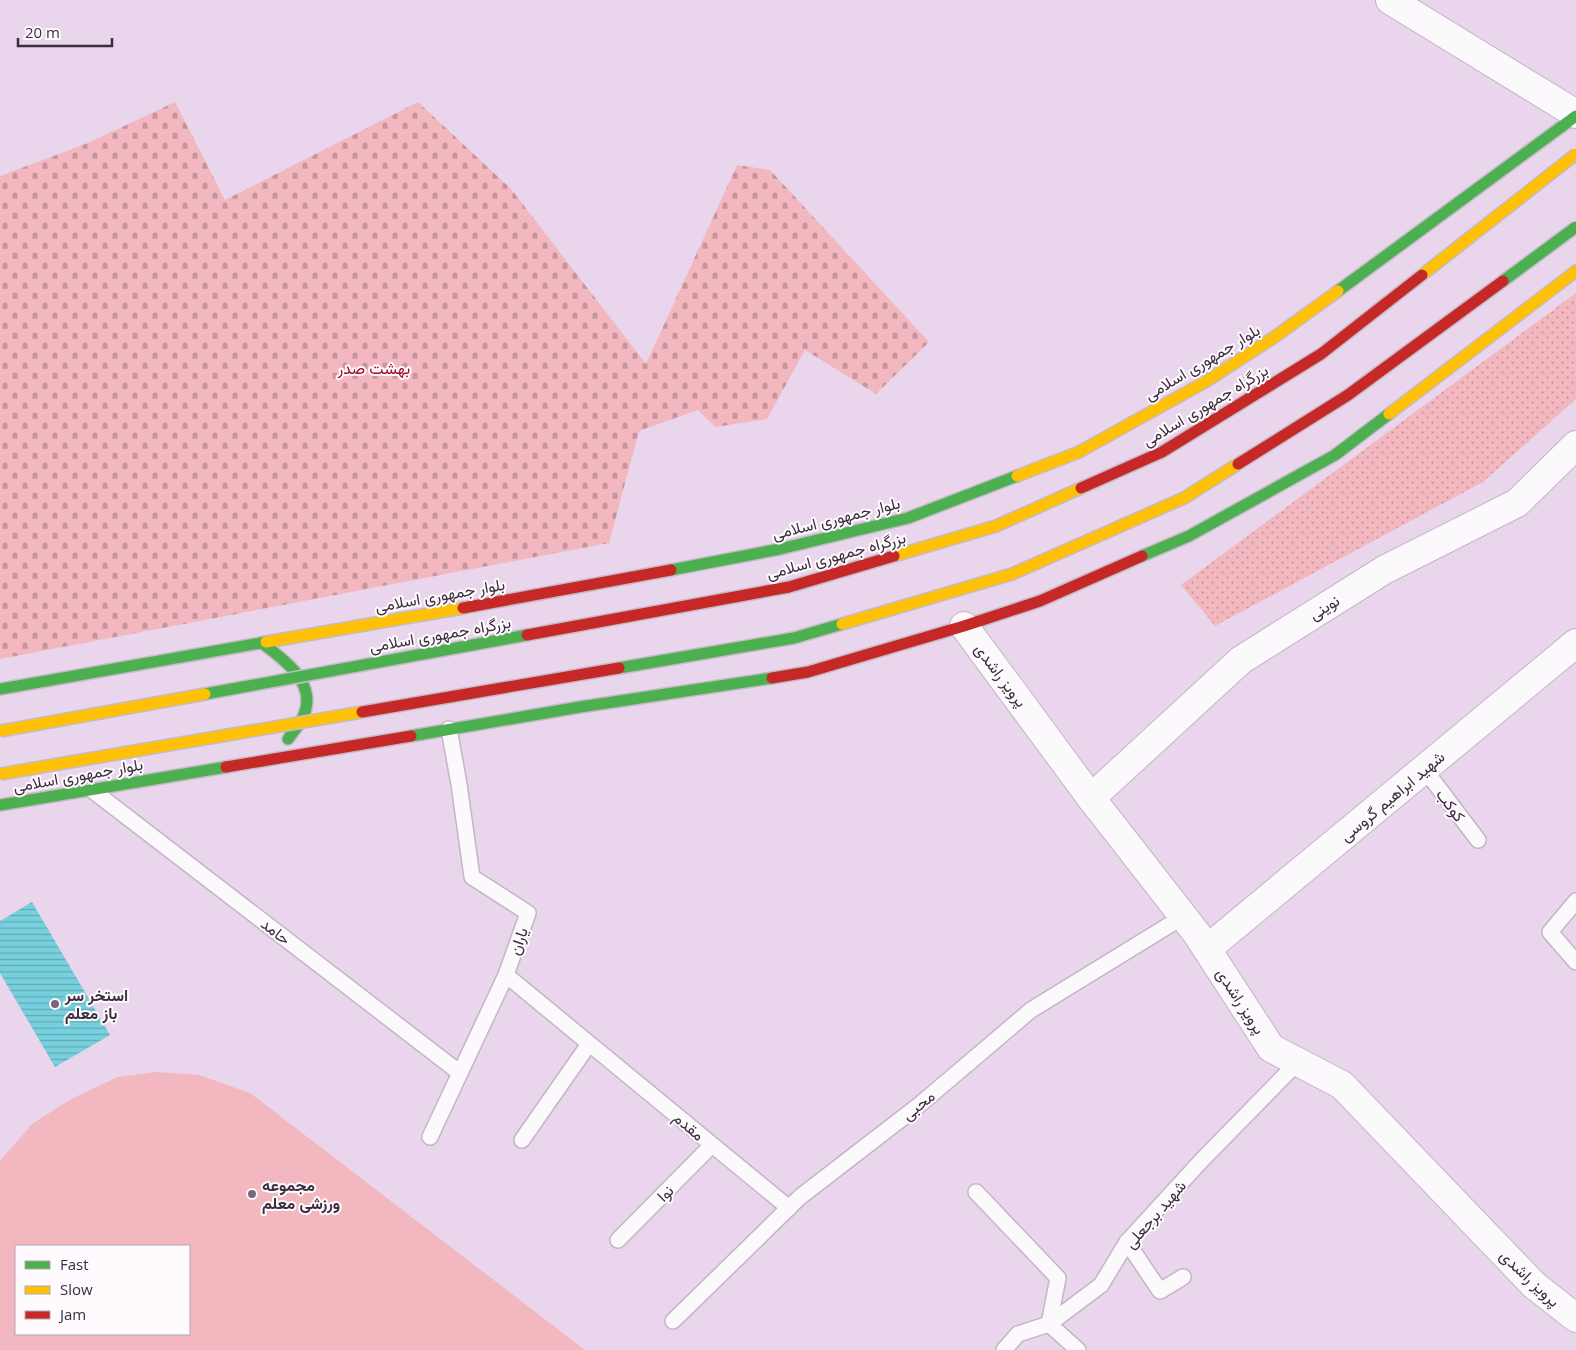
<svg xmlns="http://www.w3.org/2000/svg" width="1576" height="1350" viewBox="0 0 1576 1350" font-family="'Open Sans',Vazirmatn,sans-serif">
<defs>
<pattern id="green-dots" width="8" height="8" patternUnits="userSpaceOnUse" patternTransform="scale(1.25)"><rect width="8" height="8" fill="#f3b7bf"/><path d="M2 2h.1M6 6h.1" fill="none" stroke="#c6959c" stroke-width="1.8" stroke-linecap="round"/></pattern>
<pattern id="cemetery-stones" width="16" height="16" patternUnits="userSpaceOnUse" patternTransform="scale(1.25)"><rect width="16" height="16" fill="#f3b7bf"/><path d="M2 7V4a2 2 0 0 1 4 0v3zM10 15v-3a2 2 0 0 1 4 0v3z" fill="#c6959c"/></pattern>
<pattern id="water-rules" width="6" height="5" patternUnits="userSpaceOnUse" patternTransform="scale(1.25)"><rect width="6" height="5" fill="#77d0de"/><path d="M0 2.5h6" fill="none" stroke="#63a9b5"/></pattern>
</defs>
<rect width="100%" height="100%" fill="#e9d6ec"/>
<path fill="url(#green-dots)" d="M1576 293V399L1483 482 1215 626 1181 585Z"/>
<path fill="url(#cemetery-stones)" d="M175 102 225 200 418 102 511 189 646 364 737 165 770 170 929 342 876 394 805 350 767 419 715 427 698 410 639 431 609 543 0 659V176L88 143Z"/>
<path fill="#f3b7bf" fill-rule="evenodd" d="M157 1072 199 1075 250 1093 585 1350H0V1161L32 1124 71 1099 118 1077ZM189 1246V1334H16V1246Z"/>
<path fill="url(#water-rules)" d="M32 902 110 1035 55 1067 0 973V921Z"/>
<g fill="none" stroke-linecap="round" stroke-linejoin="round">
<g stroke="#c4b5c6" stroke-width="18">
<g id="lane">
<path d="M1425 770 1478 840"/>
<path d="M92 790 460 1073"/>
<path d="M1576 901 1550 932 1576 962"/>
<path d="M506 975 789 1208"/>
<path d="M430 1137 506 975 528 913 472 877 459 784 449 729"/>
<path d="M522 1140 589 1044"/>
<path d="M976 1192 1058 1278 1049 1324 1078 1350"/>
<path d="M618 1240 712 1145"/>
<path d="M1127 1242 1160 1291 1183 1277"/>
<path d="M673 1321 800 1197 918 1106 1031 1010 1184 916"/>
<path d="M1004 1350 1018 1334 1049 1324 1101 1285 1127 1242 1201 1161 1298 1062"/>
</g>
</g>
<g stroke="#c4b5c6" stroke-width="30">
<g id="street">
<path d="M1390 0 1576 114"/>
<path d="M964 626 1091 798 1197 934 1271 1048 1342 1085 1534 1285 1576 1318"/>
<path d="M1091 798 1241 660 1384 570 1517 503 1576 445"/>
<path d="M1207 949 1576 643"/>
</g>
</g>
<g stroke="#c5bbc6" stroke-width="14">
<g id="fast">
<path d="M1338 291 1576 116"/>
<path d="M1142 556 1189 536 1335 455 1389 414"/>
<path d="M671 570 780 549 908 518 1017 476"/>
<path d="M262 643C283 659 315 681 305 712 302 722 294 731 288 739"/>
<path d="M0 689 266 642"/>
<path d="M411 736 580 707 772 678"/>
<path d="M0 805 226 767"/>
</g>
</g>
<g stroke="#c5bbc6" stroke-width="14">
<g id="slow">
<path d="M1389 414 1576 271"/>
<path d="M1017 476 1079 452 1205 382 1273 338 1338 291"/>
<path d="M266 642 463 608"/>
</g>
</g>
<g stroke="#c5bbc6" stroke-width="14">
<g id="jam">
<path d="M463 608 671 570"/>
<path d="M772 678 808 672 964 626 1040 601 1142 556"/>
<path d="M226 767 411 736"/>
</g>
</g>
<use href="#lane" stroke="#fcf9fc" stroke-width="15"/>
<use href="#street" stroke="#fcf9fc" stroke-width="28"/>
<use href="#fast" stroke="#4caf50" stroke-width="11"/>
<use href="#slow" stroke="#ffc107" stroke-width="11"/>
<use href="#jam" stroke="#c62828" stroke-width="11"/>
<g stroke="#c5bbc6" stroke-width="14" stroke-linecap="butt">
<g id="fast-bridge">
<path d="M1503 281 1576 227"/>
<path d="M619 668 794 638 842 624"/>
<path d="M205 694 527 635"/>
</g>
</g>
<g stroke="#c5bbc6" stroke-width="14" stroke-linecap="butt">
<g id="slow-bridge">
<path d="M1422 275 1576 154"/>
<path d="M894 556 996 526 1081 488"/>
<path d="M842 624 1012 574 1184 498 1238 464"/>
<path d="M0 731 205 694"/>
<path d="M0 774 362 712"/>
</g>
</g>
<g stroke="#c5bbc6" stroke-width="14" stroke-linecap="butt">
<g id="jam-bridge">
<path d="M1238 464 1348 395 1503 281"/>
<path d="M1081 488 1162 452 1321 354 1422 275"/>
<path d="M527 635 789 587 894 556"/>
<path d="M362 712 619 668"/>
</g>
</g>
<use href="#fast-bridge" stroke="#4caf50" stroke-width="11"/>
<use href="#slow-bridge" stroke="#ffc107" stroke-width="11"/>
<use href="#jam-bridge" stroke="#c62828" stroke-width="11"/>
</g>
<g fill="#78687a" stroke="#fefafe" stroke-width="2">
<circle cx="55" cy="1004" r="5"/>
<circle cx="252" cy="1194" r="5"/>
</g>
<g text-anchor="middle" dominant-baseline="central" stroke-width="4" stroke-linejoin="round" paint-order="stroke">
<g font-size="16" fill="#3b2d3d" stroke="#fefafe">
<text transform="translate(1202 362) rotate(-31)">بلوار جمهوری اسلامی</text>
<text transform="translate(1205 405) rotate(-31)">بزرگراه جمهوری اسلامی</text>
<text transform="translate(836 518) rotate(-14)">بلوار جمهوری اسلامی</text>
<text transform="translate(836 555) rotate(-15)">بزرگراه جمهوری اسلامی</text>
<text transform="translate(440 595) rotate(-10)">بلوار جمهوری اسلامی</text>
<text transform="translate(1324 607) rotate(-32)">نوینی</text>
<text transform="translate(440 634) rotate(-10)">بزرگراه جمهوری اسلامی</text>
<text transform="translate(1001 675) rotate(53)">پرویز راشدی</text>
<text transform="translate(78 775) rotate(-10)">بلوار جمهوری اسلامی</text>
<text transform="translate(1392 796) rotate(-40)">شهید ابراهیم گروسی</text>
<text transform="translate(1451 805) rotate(53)">کوکب</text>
<text transform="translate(276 931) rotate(38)">حامد</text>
<text transform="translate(518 941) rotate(-71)">یاران</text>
<text transform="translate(1241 1001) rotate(57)">پرویز راشدی</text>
<text transform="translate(918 1105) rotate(-39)">محبی</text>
<text transform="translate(689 1126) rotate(40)">مقدم</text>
<text transform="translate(665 1193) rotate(-45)">نوا</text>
<text transform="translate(1155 1214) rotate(-49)">شهید برجعلی</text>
<text transform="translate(1530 1278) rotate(43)">پرویز راشدی</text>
</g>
<g font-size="16" fill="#9d0822" stroke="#fefafe">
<text x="374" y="368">بهشت صدر</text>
</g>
<g font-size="16" font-weight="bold" fill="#3b2d3d" stroke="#fefafe" text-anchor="start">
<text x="65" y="995">استخر سر<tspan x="65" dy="18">باز معلم</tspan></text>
<text x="262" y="1185">مجموعه<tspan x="262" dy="18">ورزشی معلم</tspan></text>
</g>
</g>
<rect x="15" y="1245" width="175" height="90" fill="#fefafe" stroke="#b0a8b1"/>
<rect x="25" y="1261" width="25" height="8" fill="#4caf50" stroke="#b0a8b1"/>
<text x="60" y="1270" font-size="15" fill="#3b2d3d">Fast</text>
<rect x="25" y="1286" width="25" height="8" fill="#ffc107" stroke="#b0a8b1"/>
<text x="60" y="1295" font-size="15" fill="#3b2d3d">Slow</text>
<rect x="25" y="1311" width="25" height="8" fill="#c62828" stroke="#b0a8b1"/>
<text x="60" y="1320" font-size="15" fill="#3b2d3d">Jam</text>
<path d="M18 38v8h94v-8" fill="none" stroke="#3b2d3d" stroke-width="2.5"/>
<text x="25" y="38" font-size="15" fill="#3b2d3d" stroke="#fefafe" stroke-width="4" paint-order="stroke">20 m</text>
</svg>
